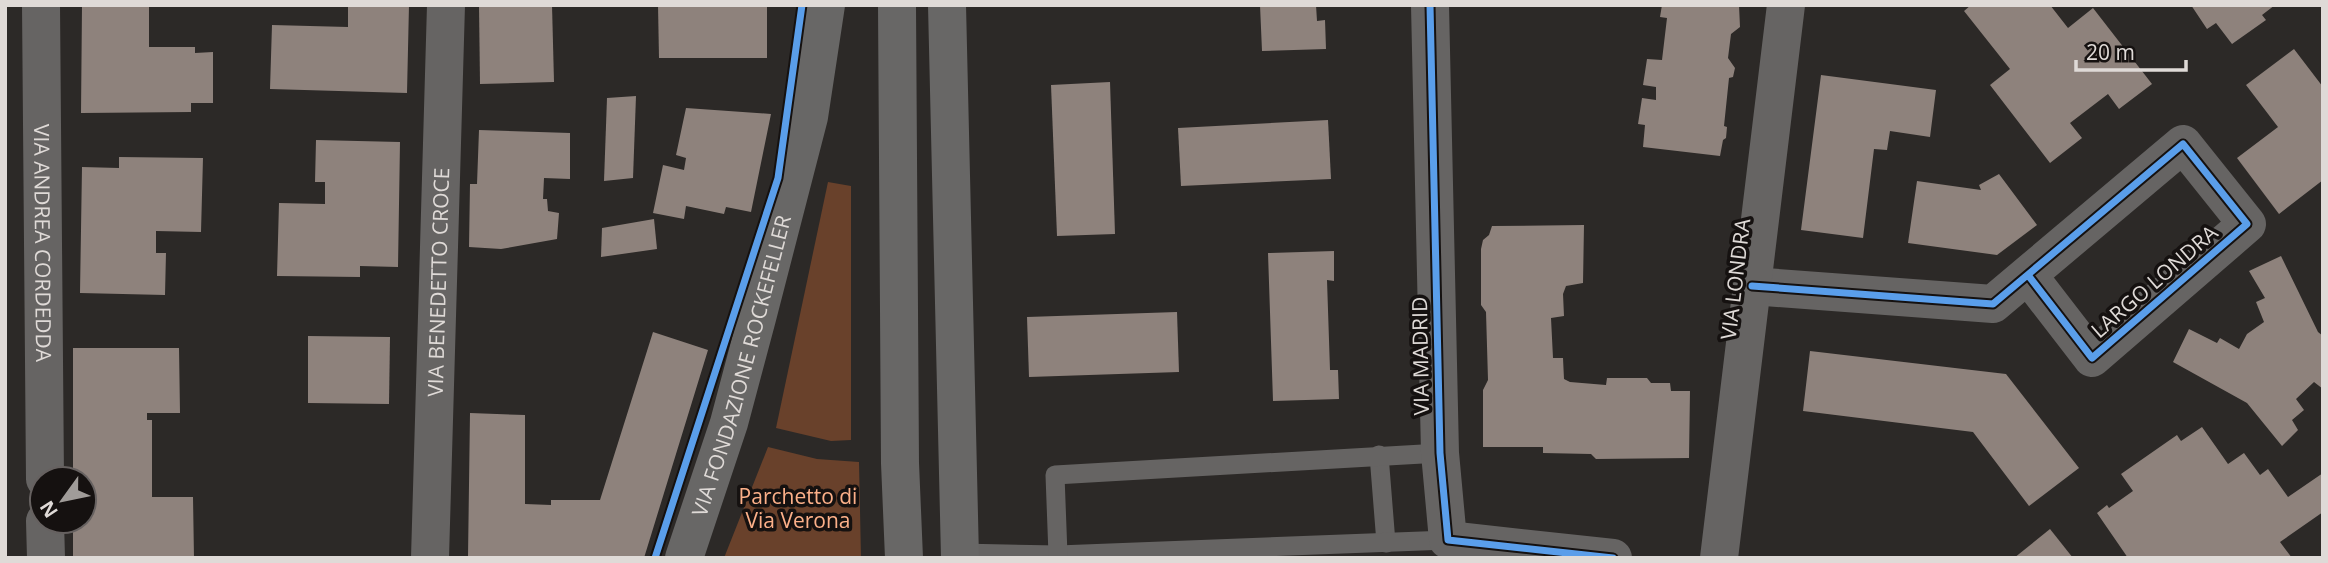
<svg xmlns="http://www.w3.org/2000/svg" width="2328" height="563" viewBox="0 0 2328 563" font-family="'Open Sans',sans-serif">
<rect width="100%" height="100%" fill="#2c2927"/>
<g fill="#69412b">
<path d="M828 182 851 186V440L831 441 776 428Z"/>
<path d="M768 447 817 459 859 462 861 558H724Z"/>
</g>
<g fill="#8e827c">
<path d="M82 5H149V47H195V53L213 52V103H191V112L81 113Z"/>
<path d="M348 5H409L407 93 270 89 272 25 348 27Z"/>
<path d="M479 5H552L554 82 480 84Z"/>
<path d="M658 5H767V58H659Z"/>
<path d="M1260 5H1316L1317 21 1325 20 1326 49 1262 51Z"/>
<path d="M1662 5H1739L1740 27 1731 34 1728 58 1735 68 1733 77 1729 78 1724 126 1727 127 1726 138 1723 140 1720 156 1643 147 1645 125 1638 124 1642 98 1656 100V87L1643 85 1647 59 1662 60 1667 18 1660 17Z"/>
<path d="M1971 5H2050L2068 28 2093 8 2152 84 2119 109 2108 94 2070 123 2082 138 2050 163 1990 85 2010 69 1964 11Z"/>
<path d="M2191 5H2275L2262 15 2266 20 2232 44 2216 23 2207 29Z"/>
<path d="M2294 49 2323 87V180L2279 214 2237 158 2278 127 2246 85Z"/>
<path d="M1821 75 1936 90 1930 137 1890 131 1887 150 1874 149 1863 238 1801 230Z"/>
<path d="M1110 82 1115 234 1057 236 1051 85Z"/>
<path d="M636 96 633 178 604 181 607 98Z"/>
<path d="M686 108 771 114 751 212 726 207 724 214 686 206 684 219 653 213 663 165 684 170 686 158 676 155Z"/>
<path d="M1328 120 1331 179 1181 186 1178 128Z"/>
<path d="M479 130 570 133V179L544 178 543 199H547L548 211 559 213 557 239 501 249 469 247 470 184H477Z"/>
<path d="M316 140 400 142 398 267 360 266V277L277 276 279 203 325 204V182H315Z"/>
<path d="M119 157 203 158 201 232 156 231V253H166L165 295 80 293 82 167 119 168Z"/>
<path d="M1999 174 2037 225 1997 255 1908 243 1917 181 1981 190 1979 185Z"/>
<path d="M654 219 657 249 601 257 602 228Z"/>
<path d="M1584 225 1583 283 1566 286 1563 294 1564 316 1551 318 1553 358H1563L1564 379 1570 382 1606 385 1607 378H1647L1651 383H1670L1671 391H1690L1689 458 1596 459 1591 454 1543 453V447H1483V390L1488 380 1486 312 1481 305V249L1483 240 1489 235 1492 226Z"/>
<path d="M1334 251V281L1327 280 1330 370H1338L1339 399 1273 401 1268 253Z"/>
<path d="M2281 256 2318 332 2323 336V389L2314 382 2296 399 2304 410 2292 420 2298 430 2282 446 2247 403 2173 362 2189 329 2217 343 2220 338 2239 349 2247 334 2264 322 2256 302 2265 298 2249 271Z"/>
<path d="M1177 312 1179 372 1029 377 1027 317Z"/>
<path d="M653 332 708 350 644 558 468 557 470 413 525 415V504L551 505V500H600Z"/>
<path d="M308 336 390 337 389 404 308 403Z"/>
<path d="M73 348H179L180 413H147V420H152V497H193L194 558H73V521H84V479H73Z"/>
<path d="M1810 351 2006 374 2079 468 2029 506 1973 432 1803 411Z"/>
<path d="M2202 427 2228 464 2244 453 2260 475 2268 469 2288 497 2323 473V512L2280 542 2292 558H2128L2097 513 2107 505 2109 508 2133 491 2121 474 2177 435 2181 441Z"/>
<path d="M2050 529 2073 558H2014Z"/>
</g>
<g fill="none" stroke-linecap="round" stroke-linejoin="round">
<g stroke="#666463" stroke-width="19">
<path d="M1379 455 1386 543"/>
<path d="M959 553 1058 555 1448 540"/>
<path d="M1058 555 1055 475 1440 453"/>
</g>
<g stroke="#666463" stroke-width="38">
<path id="s1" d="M41 5 45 479"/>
<path d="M1430 5 1440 453 1448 540 1613 558"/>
<path d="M1752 286 1993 304 2183 144 2247 224 2092 358 2028 275"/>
<path d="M45 521 46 558"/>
<path id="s2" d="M430 558 446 5"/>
<path d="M1719 558 1786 5"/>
</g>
<g stroke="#686766" stroke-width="38">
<path d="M897 5 900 463 904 558"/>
<path d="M947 5 960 558"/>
<path id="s3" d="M684 558 729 423 757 318 809 117 826 5"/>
</g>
<g stroke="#151110" stroke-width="11">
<g id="cycleway">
<path d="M1430 5 1440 453 1448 540 1613 558"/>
<path d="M1752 286 1993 304 2183 144 2247 224 2092 358 2028 275"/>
<path d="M655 558 778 178 802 5"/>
</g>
</g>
<use href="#cycleway" stroke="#5a9eea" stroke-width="7"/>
</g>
<g text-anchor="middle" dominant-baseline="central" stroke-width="7" stroke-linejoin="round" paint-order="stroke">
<g font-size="21" fill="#dfdad7" stroke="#151110">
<text stroke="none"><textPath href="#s1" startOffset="238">VIA ANDREA CORDEDDA</textPath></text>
<text transform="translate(1735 279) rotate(-83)">VIA LONDRA</text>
<text transform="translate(2154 281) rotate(-41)">LARGO LONDRA</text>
<text stroke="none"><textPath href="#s2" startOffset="276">VIA BENEDETTO CROCE</textPath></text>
<text transform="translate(1420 356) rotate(-91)">VIA MADRID</text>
<text stroke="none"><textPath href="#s3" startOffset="201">VIA FONDAZIONE ROCKEFELLER</textPath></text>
</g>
<g font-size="21" fill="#fcb089" stroke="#151110">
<text x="798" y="496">Parchetto di<tspan x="798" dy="24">Via Verona</tspan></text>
</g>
</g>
<rect width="2328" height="563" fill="none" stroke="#dfdad7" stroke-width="14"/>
<g transform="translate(63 500) rotate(237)"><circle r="33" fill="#151110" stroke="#666160" stroke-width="2"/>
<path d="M0-5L12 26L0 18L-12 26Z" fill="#a09c99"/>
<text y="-10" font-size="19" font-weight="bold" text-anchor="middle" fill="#dfdad7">N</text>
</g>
<path d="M2076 60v10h110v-10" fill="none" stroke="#dfdad7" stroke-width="3.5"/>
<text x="2086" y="60" font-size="21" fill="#dfdad7" stroke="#151110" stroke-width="5" paint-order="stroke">20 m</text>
</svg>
